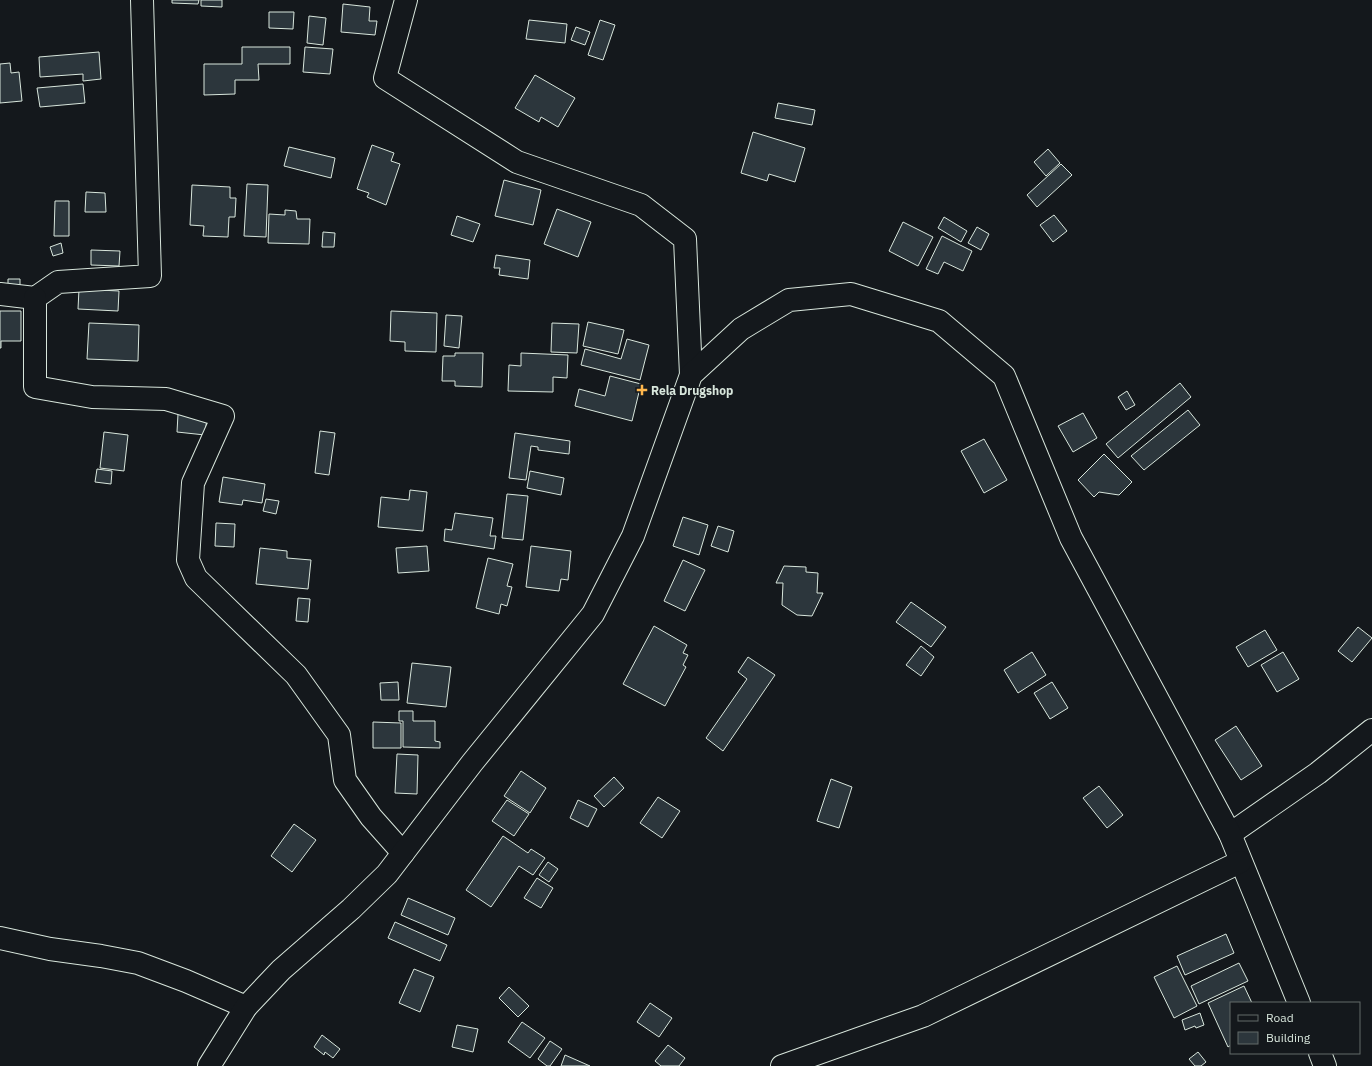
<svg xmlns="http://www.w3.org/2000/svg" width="1372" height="1066" viewBox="0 0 1372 1066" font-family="'IBM Plex Sans',sans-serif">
<rect width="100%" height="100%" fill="#14181c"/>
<g fill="#2c363c" stroke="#d8e6dc">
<path d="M172 0H199L198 4 172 3Z"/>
<path d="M201 0H222V7L201 6Z"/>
<path d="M343 4 370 7 369 21H377L375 35 341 32Z"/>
<path d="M269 12H294L293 29 269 28Z"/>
<path d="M309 16 326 18 323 45 307 43Z"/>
<path d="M529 20 567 24 565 43 526 39Z"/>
<path d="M600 20 615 25 603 60 588 55Z"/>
<path d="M576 27 590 32 585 45 571 40Z"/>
<path d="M242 47H290V64H258L259 80H235V94L204 95V64H242Z"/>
<path d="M305 47 333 49 330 74 303 72Z"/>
<path d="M99 52 101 79 83 81V74L40 77 39 57Z"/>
<path d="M10 63 11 73 19 72 22 101 0 103V64Z"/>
<path d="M535 75 575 98 558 127 541 117 539 122 515 108Z"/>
<path d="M83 84 85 103 40 107 37 88Z"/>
<path d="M778 103 815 110 812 125 775 118Z"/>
<path d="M753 132 805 148 795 182 769 174 767 181 741 173Z"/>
<path d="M372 145 394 153 391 161 400 164 386 205 367 197 369 193 357 189Z"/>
<path d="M289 147 335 158 331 178 284 166Z"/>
<path d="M1048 149 1060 163 1046 176 1034 162Z"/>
<path d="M1061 164 1072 175 1037 207 1027 195Z"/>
<path d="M504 180 541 190 533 225 495 216Z"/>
<path d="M247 184 268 185 266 237 244 236Z"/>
<path d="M192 185 230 187V198H236L235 217H229L228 237 203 236 204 226 190 225Z"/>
<path d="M86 192 105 193 106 212H85Z"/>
<path d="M55 201H69V236H54Z"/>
<path d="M557 209 591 222 578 257 544 244Z"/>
<path d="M285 210 296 211 297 219H310L309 244 268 243 269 214 285 215Z"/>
<path d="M1054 215 1067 231 1053 242 1040 225Z"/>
<path d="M457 216 480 224 473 242 451 235Z"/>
<path d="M944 217 967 231 961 242 938 228Z"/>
<path d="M903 222 933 237 918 266 889 251Z"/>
<path d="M977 227 989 234 981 250 968 243Z"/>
<path d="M323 232 335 233 334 247H322Z"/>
<path d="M942 236 972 251 963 271 944 262 938 274 926 269Z"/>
<path d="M61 243 63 253 53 256 50 247Z"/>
<path d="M91 250 120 251 119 266 91 265Z"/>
<path d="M496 255 530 260 528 279 499 275 500 268H494Z"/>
<path d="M8 279H20V293L8 292Z"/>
<path d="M79 289 119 291 118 311 78 309Z"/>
<path d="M0 311H21V341H1V348H0Z"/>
<path d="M391 311 437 313 436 352 405 351V342L390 341Z"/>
<path d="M446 315 462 316 459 348 444 346Z"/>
<path d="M588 322 624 330 618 354 583 346Z"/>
<path d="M89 323 139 325 138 361 87 359Z"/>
<path d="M552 323 579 324 577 353 551 352Z"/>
<path d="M627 339 649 345 640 380 581 365 585 349 621 359Z"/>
<path d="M455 353H483L482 387 455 386V381H442L443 356H455Z"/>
<path d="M521 353 568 355 567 378 553 377V392L508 391 509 365 521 366Z"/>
<path d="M610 376 641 384 632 421 575 406 579 389 605 396Z"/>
<path d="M1180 383 1191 397 1118 458 1106 444Z"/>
<path d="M1127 391 1135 405 1126 410 1118 397Z"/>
<path d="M1188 410 1200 425 1144 470 1131 456Z"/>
<path d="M1083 413 1097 438 1073 452 1058 426Z"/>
<path d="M178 414 207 417 205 435 177 432Z"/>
<path d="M320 431 335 433 329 475 315 473Z"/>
<path d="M104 432 128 435 124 471 100 468Z"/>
<path d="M515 433 570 441 569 454 538 450V447L531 446 526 480 509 478Z"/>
<path d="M984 439 1007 480 984 493 961 451Z"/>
<path d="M1104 454 1132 482 1119 495 1099 492 1094 497 1078 480Z"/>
<path d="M97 469 112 471 111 484 95 482Z"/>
<path d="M530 471 564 478 561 495 527 488Z"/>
<path d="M223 477 265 484 262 503 243 500 242 505 219 502Z"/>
<path d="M410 490 427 492 423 531 378 527 381 497 409 500Z"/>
<path d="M507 494 528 496 523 540 502 538Z"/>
<path d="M266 499 279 501 276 514 263 511Z"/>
<path d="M455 513 493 518 490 536H496L494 549 444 541 445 529 452 530Z"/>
<path d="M683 517 708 525 699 555 673 546Z"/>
<path d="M216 523 235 524 234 547 215 546Z"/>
<path d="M718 526 734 531 728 552 711 546Z"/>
<path d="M427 546 429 571 398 573 396 548Z"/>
<path d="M531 546 571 551 568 580 561 579 559 591 526 587Z"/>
<path d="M260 548 287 551V558L311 560 308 589 256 584Z"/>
<path d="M488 558 513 564 507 586 512 587 507 606 501 604 499 614 476 608Z"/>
<path d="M683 560 705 570 685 611 664 601Z"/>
<path d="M784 566 806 567V572L818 573 817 593H823L812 616 797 615 782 605 783 583H776Z"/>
<path d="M298 598 310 599 308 622 296 621Z"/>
<path d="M911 602 946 627 931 647 896 622Z"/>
<path d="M654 626 687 645 683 653 688 655 683 665 686 667 665 706 623 684Z"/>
<path d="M1358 627 1372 638 1352 662 1338 651Z"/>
<path d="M1265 630 1277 650 1248 667 1236 647Z"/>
<path d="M921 646 934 657 921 676 906 665Z"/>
<path d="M1032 652 1046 675 1018 693 1004 670Z"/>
<path d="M1283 652 1299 679 1277 692 1261 665Z"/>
<path d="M748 657 775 675 723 751 706 738 747 679 738 672Z"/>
<path d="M412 663 451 667 446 707 407 703Z"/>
<path d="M398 682 399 700H381L380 683Z"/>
<path d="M1052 682 1068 708 1050 719 1034 693Z"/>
<path d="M399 711H413V721H435V741L440 742V748L403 747V721H399Z"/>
<path d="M373 722 401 723V748H373Z"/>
<path d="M1236 726 1262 766 1241 780 1215 740Z"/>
<path d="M397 754 418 755 417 794 395 793Z"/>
<path d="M521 771 546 788 530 813 504 796Z"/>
<path d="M614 777 624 788 604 807 594 796Z"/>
<path d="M831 779 852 787 839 828 817 821Z"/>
<path d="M1099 786 1123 815 1107 828 1083 798Z"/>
<path d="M658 797 680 811 662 838 640 823Z"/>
<path d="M507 800 529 814 514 836 492 821Z"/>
<path d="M578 800 597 809 588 827 570 818Z"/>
<path d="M294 824 316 840 292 872 271 856Z"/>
<path d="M503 836 528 853 531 849 545 858 533 875 519 866 491 907 466 890Z"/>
<path d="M548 862 558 869 549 882 539 875Z"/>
<path d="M537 878 553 888 541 908 524 898Z"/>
<path d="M408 898 455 918 448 935 401 915Z"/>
<path d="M395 922 447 945 440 961 388 938Z"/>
<path d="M1226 934 1234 953 1185 975 1177 956Z"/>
<path d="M1239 963 1248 981 1199 1004 1191 986Z"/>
<path d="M1177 966 1197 1006 1174 1018 1154 977Z"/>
<path d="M414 969 434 977 420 1012 399 1003Z"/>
<path d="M1244 986 1252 1003H1231V1045L1228 1047 1208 1003Z"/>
<path d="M509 987 529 1006 518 1017 499 998Z"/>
<path d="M650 1003 672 1018 659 1037 637 1022Z"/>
<path d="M1200 1013 1204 1025 1196 1028 1195 1026 1185 1030 1182 1020Z"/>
<path d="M522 1022 545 1038 530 1058 508 1042Z"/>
<path d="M457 1025 478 1029 473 1052 452 1047Z"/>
<path d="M322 1035 340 1049 333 1058 325 1052 324 1055 314 1047Z"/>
<path d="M550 1041 562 1049 550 1066H547L538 1059Z"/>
<path d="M668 1045 685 1058 679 1066H661L655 1061Z"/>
<path d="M1198 1052 1206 1062 1201 1066H1195L1189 1059Z"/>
<path d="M565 1055 590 1066H561Z"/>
</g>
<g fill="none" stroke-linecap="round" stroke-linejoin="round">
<g stroke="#d8e6dc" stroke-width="24">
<g id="minor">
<path d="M406 0 385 78 517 162 641 205 685 239 691 375"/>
<path d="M0 294 35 298 58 282 150 276 142 0"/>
<path d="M35 298V387L92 397 166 399 223 416 193 483 188 560 196 578 296 675 339 735 345 780 371 817 403 853"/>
<path d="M1230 834 1318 773 1372 730"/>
<path d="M0 938 50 949 101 956 138 963 186 981 246 1007"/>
<path d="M1320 1053 1325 1066"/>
<path d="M209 1066 246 1007 281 970 351 909 387 874 472 763 593 614 633 536 691 375 741 329 789 300 851 294 939 321 1004 376 1071 538 1230 834 1299 1003"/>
<path d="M782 1066 923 1016 1240 862"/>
</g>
</g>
<use href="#minor" stroke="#14181c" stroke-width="22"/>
</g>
<path fill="#ffb74d" stroke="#14181c" stroke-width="1.5" d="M640 384h4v4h4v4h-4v4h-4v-4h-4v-4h4z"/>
<g text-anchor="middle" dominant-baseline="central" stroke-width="3" stroke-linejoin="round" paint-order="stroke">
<g font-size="12" font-weight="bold" fill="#d8e6dc" stroke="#14181c" text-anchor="start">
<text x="651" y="390">Rela Drugshop</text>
</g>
</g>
<rect x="1230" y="1002" width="130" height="52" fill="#14181c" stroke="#626a69"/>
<rect x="1238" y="1015" width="20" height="6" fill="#14181c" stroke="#626a69"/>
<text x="1266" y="1022" font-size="12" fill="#d8e6dc">Road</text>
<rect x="1238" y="1032" width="20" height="12" fill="#2c363c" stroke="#626a69"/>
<text x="1266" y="1042" font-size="12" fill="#d8e6dc">Building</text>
</svg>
